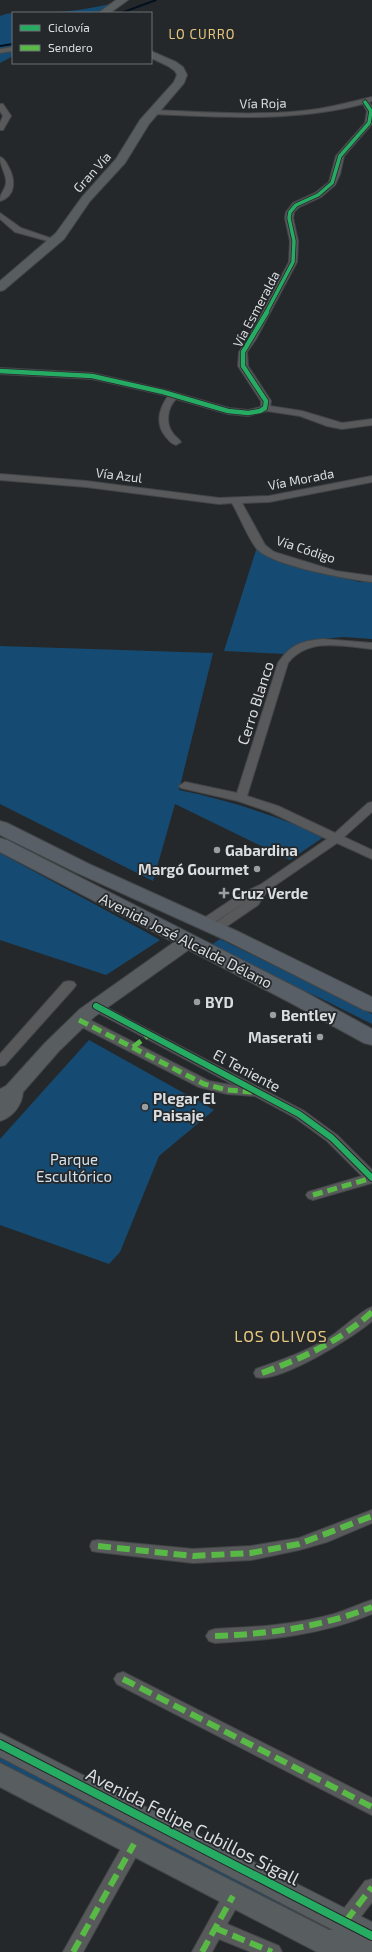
<svg xmlns="http://www.w3.org/2000/svg" width="372" height="1952" viewBox="0 0 372 1952" font-family="'Exo 2',sans-serif">
<rect width="100%" height="100%" fill="#25282a"/>
<g fill="#154b73">
<path d="M110 4 98 13H13V56L0 63V16C18 10 34 13 52 12 72 12 91 8 110 4Z"/>
<path d="M257 547 274 556 359 582H372V639L344 637 319 639 297 646 285 654 224 651Z"/>
<path d="M0 646 213 653 179 790C230 800 277 817 325 836L290 860 175 804 153 881 0 804Z"/>
<path d="M0 853 144 931 160 940 106 975 0 940Z"/>
<path d="M220 939 372 1014V1024L320 998 280 981 210 946Z"/>
<path d="M89 1040 214 1110 159 1156 120 1252 109 1264 0 1225V1139Z"/>
<path d="M0 1752 314 1918 372 1952 0 1765Z"/>
</g>
<g fill="none" stroke-linecap="round" stroke-linejoin="round">
<g stroke="#03111f" stroke-width="2">
<path d="M121 13 156 0"/>
<path d="M0 46 13 44"/>
</g>
<g stroke="#434648" stroke-width="2">
<g id="street">
<path d="M13 47V51L0 53V49Z"/>
<path d="M372 97V101L369 102 372 107V124L344 156 340 174 335 185 321 197 299 207 294 212 293 218 298 241 297 262 256 339 247 352 248 366 271 401 270 406 302 411 342 423 372 419V425L342 429 327 426 300 416 267 411 248 416 228 414 176 399C168 407 165 422 172 432 174 436 178 438 181 442L176 445C172 444 169 441 166 437 155 424 159 409 168 396L92 379 0 374V368L92 373 166 390 229 408 248 410 261 407V401L238 366 239 352 248 339 289 262 290 241 285 218 286 212 293 203 315 193 329 182 336 156 365 123 367 111 363 104C294 122 223 117 152 114L148 112 152 110C207 112 263 117 318 109 336 106 354 101 372 97Z"/>
<path d="M0 104H3L11 116 3 130H0V123L3 116 0 111Z"/>
<path d="M0 157C4 158 6 162 8 166 15 178 17 196 0 201 0 192 5 191 6 183 7 175 0 167 0 157Z"/>
<path d="M0 213 21 228 59 241 55 243 15 232 0 219Z"/>
<path d="M0 474 86 481 219 498 269 496 372 476V482L269 502 242 503 265 545 274 552 336 571 372 576V582C348 579 273 566 257 549 249 540 239 515 232 503L219 504 86 487 0 480Z"/>
<path d="M323 639 372 643V649C343 646 308 637 288 663L247 796 278 806 335 833 368 803 372 802V812L344 837 372 850V859L337 843 267 891 258 905 220 931H212L210 928 212 925 250 899 209 926H201L199 923 201 920 240 894 260 885 327 839 270 812 238 801 181 788 179 786 185 782 237 793 278 663C290 645 301 641 323 639Z"/>
<path d="M69 981 74 982 76 985 74 988 5 1065 0 1066V1054L64 982Z"/>
<path d="M96 1002 304 1111 337 1135 372 1170V1183L313 1200 308 1198 306 1195 308 1192 362 1176 327 1141 294 1117 255 1096 227 1094 199 1087 74 1023 72 1020 74 1017H84L209 1081 236 1086 91 1009 89 1006 91 1003Z"/>
<path d="M372 1307V1321C354 1337 278 1384 256 1377L254 1373 256 1369C282 1360 307 1351 330 1337 341 1330 362 1310 372 1307Z"/>
<path d="M372 1510V1523L327 1542 299 1550 251 1560 193 1563 98 1552 92 1551 90 1546 92 1541 98 1540 193 1549 251 1546 299 1538Z"/>
<path d="M372 1600V1614C322 1635 269 1640 215 1643L209 1641 206 1636 209 1631 215 1629C255 1627 295 1625 334 1614 347 1610 359 1604 372 1600Z"/>
<path d="M123 1672 372 1798V1815L117 1684 114 1679 117 1674Z"/>
<path d="M134 1836 141 1838 143 1844 83 1952H63L127 1838Z"/>
<path d="M372 1879V1902L353 1927 346 1930 339 1927 336 1921 339 1915 365 1881Z"/>
<path d="M233 1888 240 1890 243 1896 227 1924 279 1946 282 1952H251L219 1939 212 1952H192L226 1890Z"/>
</g>
</g>
<g stroke="#434648" stroke-width="2">
<g id="secondary">
<path d="M116 0H128L110 13H98Z"/>
<path d="M151 51 176 62 183 67 187 75 184 83 149 124 125 163 90 201 64 239 4 290 0 291V281L56 233 82 197 116 159 140 120 174 82 177 75 175 71 168 66 151 58Z"/>
<path d="M187 936 194 938 196 942 194 946 94 1017 59 1051 23 1092C22 1105 13 1117 0 1121V1089L6 1086 45 1043 80 1009 180 938Z"/>
<path d="M0 1733 372 1922V1952H317L0 1787V1763L329 1930H333L0 1757Z"/>
</g>
</g>
<g stroke="#434648" stroke-width="2">
<g id="primary">
<path d="M0 821 7 823 89 864 237 931 372 997V1012L364 1010 223 939 75 872 0 835Z"/>
<path d="M0 838 7 840 305 992 372 1029V1045L364 1043 289 1002 0 852Z"/>
</g>
</g>
<use href="#street" fill="#58595a" fill-rule="evenodd"/>
<use href="#secondary" fill="#585d60" fill-rule="evenodd"/>
<use href="#primary" fill="#585f66" fill-rule="evenodd"/>
<g stroke="#58b947" stroke-width="5" stroke-dasharray="10 5" stroke-linecap="butt">
<path d="M79 1020 204 1084 227 1090 252 1092"/>
<path d="M133 1047 150 1034"/>
<path d="M313 1195 372 1178"/>
</g>
<g stroke="#58b947" stroke-width="6" stroke-dasharray="13 6" stroke-linecap="butt">
<path d="M262 1373C303 1358 340 1341 372 1312"/>
<path d="M98 1546 193 1556 251 1553 299 1544 372 1516"/>
<path d="M215 1636C269 1634 321 1627 372 1607"/>
<path d="M123 1679 372 1807"/>
<path d="M346 1921 372 1887"/>
<path d="M215 1928 272 1952"/>
<path d="M73 1952 134 1844"/>
<path d="M202 1952 233 1896"/>
</g>
<g stroke="#24282b" stroke-width="5">
<path id="cycleway-far3" d="M266 313 293 262 294 241 289 218 290 212 296 205 318 195 332 183 340 156 369 123 371 111 365 102"/>
</g>
<g stroke="#24282b" stroke-width="6">
<path id="cycleway-far2" d="M0 371 92 376 163 392 228 411 248 413 260 411 265 408 266 401 243 366V352L267 312"/>
</g>
<g stroke="#24282b" stroke-width="8">
<path id="cycleway-far1" d="M96 1006 299 1114 332 1138 372 1178"/>
</g>
<g stroke="#24282b" stroke-width="10">
<path id="cycleway" d="M0 1744 372 1936"/>
</g>
<use href="#cycleway-far3" stroke="#26ab63" stroke-width="3.5"/>
<use href="#cycleway-far2" stroke="#26ab63" stroke-width="4.5"/>
<use href="#cycleway-far1" stroke="#26ab63" stroke-width="6"/>
<use href="#cycleway" stroke="#26ab63" stroke-width="8"/>
</g>
<g fill="#9b9ea0" stroke="#24282b" stroke-width="1.5">
<circle cx="217" cy="850" r="4"/>
<circle cx="257" cy="869" r="4"/>
<path d="M222 887h4v4h4v4h-4v4h-4v-4h-4v-4h4z"/>
<circle cx="197" cy="1002" r="4"/>
<circle cx="273" cy="1015" r="4"/>
<circle cx="320" cy="1037" r="4"/>
<circle cx="145" cy="1107" r="4"/>
</g>
<g text-anchor="middle" dominant-baseline="central" stroke-width="3.5" stroke-linejoin="round" paint-order="stroke">
<g font-size="13" letter-spacing="1" fill="#e7c77d" stroke="#24282b">
<text x="202" y="34">LO CURRO</text>
</g>
<g font-size="13" fill="#dadddf" stroke="#24282b">
<text transform="translate(263 103) rotate(-1)">Vía Roja</text>
<text transform="translate(92 172) rotate(-48)">Gran Vía</text>
<text transform="translate(256 309) rotate(-62)">Vía Esmeralda</text>
<text transform="translate(119 475) rotate(7)">Vía Azul</text>
<text transform="translate(301 479) rotate(-11)">Vía Morada</text>
<text transform="translate(306 549) rotate(18)">Vía Código</text>
</g>
<g font-size="15" fill="#dadddf" stroke="#24282b">
<text transform="translate(255 703) rotate(-72)">Cerro Blanco</text>
<text transform="translate(186 940) rotate(27)">Avenida José Alcalde Délano</text>
<text transform="translate(247 1070) rotate(28)">El Teniente</text>
</g>
<g font-size="15" font-weight="bold" fill="#dadddf" stroke="#24282b" text-anchor="start">
<text x="225" y="850">Gabardina</text>
<text x="249" y="869" text-anchor="end">Margó Gourmet</text>
<text x="232" y="893">Cruz Verde</text>
<text x="205" y="1002">BYD</text>
<text x="281" y="1015">Bentley</text>
<text x="312" y="1037" text-anchor="end">Maserati</text>
<text x="153" y="1098">Plegar El<tspan x="153" dy="17">Paisaje</tspan></text>
</g>
<g font-size="15" fill="#d2e2f0" stroke="#24282b">
<text x="74" y="1159">Parque<tspan x="74" dy="17">Escultórico</tspan></text>
</g>
<g font-size="16" letter-spacing="1" fill="#e7c77d" stroke="#24282b">
<text x="281" y="1335">LOS OLIVOS</text>
</g>
<g font-size="18" fill="#dadddf" stroke="#24282b">
<text transform="translate(193 1826) rotate(27)">Avenida Felipe Cubillos Sigall</text>
</g>
</g>
<rect x="12" y="12" width="140" height="52" fill="#24282b" stroke="#6d7073"/>
<rect x="20" y="25" width="20" height="6" fill="#26ab63" stroke="#6d7073"/>
<text x="48" y="32" font-size="12" fill="#dadddf">Ciclovía</text>
<rect x="20" y="45" width="20" height="6" fill="#58b947" stroke="#6d7073"/>
<text x="48" y="52" font-size="12" fill="#dadddf">Sendero</text>
</svg>
